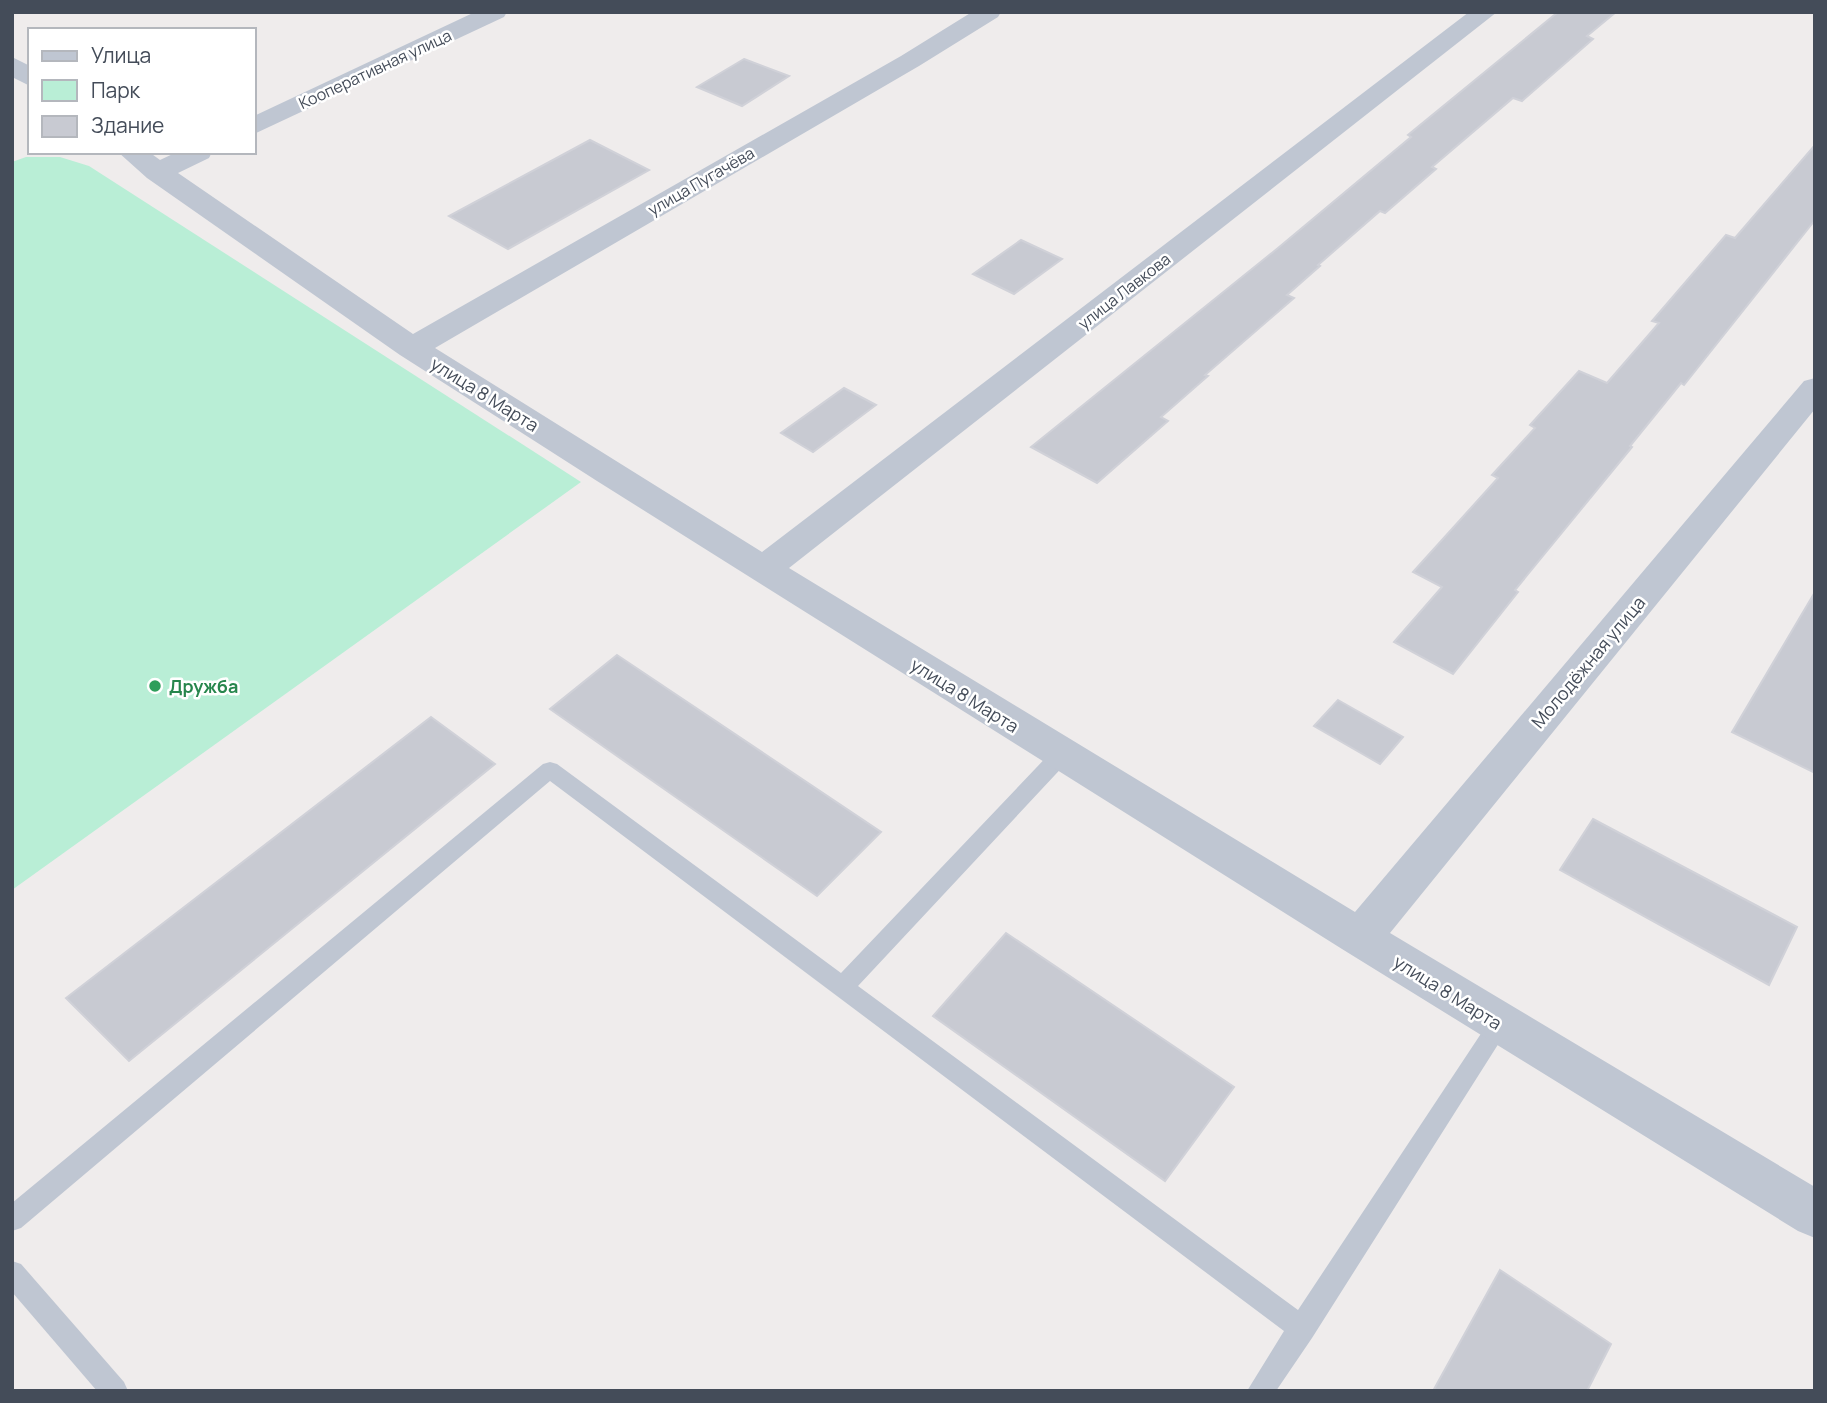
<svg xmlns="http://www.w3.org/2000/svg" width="1827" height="1403" viewBox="0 0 1827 1403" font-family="Manrope,sans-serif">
<rect width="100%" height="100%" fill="#efecec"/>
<path fill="#b9eed6" d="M26 157H60L89 166 581 482 12 890V162Z"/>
<g fill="#c8cad2" stroke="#d0d1d8" stroke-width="2">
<path d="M1558 12H1616L1587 36 1593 39 1522 101 1513 98 1432 167 1436 169 1385 213 1380 211 1318 265 1320 266 1287 295 1294 298 1205 375 1208 376 1161 417 1168 421 1097 483 1031 447 1278 248 1411 137 1408 135Z"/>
<path d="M744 59 789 76 742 106 697 87Z"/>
<path d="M590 140 649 170 508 249 449 216Z"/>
<path d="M1815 145V220L1684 385 1681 383 1630 446 1632 447 1515 590 1518 592 1453 674 1394 642 1442 587 1413 572 1498 478 1492 475 1535 428 1530 425 1579 371 1607 383 1659 323 1652 321 1726 235 1735 238Z"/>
<path d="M1021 240 1062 259 1014 294 973 274Z"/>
<path d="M844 388 876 405 813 452 781 433Z"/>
<path d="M1815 592V773L1732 732Z"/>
<path d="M617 655 881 832 817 896 550 709Z"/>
<path d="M1338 700 1403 737 1380 764 1314 726Z"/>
<path d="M431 717 495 764 129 1061 66 998Z"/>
<path d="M1593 819 1797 927 1769 985 1560 870Z"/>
<path d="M1006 933 1234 1087 1165 1181 933 1016Z"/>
<path d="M1500 1270 1611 1344 1587 1391H1433Z"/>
</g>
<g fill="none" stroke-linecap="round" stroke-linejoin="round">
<g fill="#bfc6d2" fill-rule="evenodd">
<path d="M1062 746 1069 748 1072 754 1069 760 858 986 1298 1310 1492 1017 1500 1014 1508 1017 1511 1024 1312 1338 1276 1391H1247L1284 1331 550 781 21 1228 12 1231V1203L543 764 550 762 557 764 841 973 1055 748Z"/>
<path d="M12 1261 21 1264 124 1382 128 1391H97L12 1292Z"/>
</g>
<g fill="#bfc6d2" fill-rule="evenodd">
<path d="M475 12H507L504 17 254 134V116Z"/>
<path d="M972 12H1001L998 17 919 66 435 348 762 552 1469 12H1497L789 568 1355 912 1804 381 1815 378V409L1390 933 1815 1187V1238L1798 1231 1342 949 597 481 400 355 147 178 118 152H149L160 160 177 152H212L209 158 178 173 413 334 901 56Z"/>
<path d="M12 57 30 66V86L12 77Z"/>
</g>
</g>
<circle fill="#2e9e5b" stroke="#fff" stroke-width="2.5" cx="155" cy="686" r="7"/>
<g text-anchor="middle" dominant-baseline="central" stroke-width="5" stroke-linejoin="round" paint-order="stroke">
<g font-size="16" fill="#444c59" stroke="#fff">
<text transform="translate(375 69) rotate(-25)">Кооперативная улица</text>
<text transform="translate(701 181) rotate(-30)">улица Пугачёва</text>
<text transform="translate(1124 291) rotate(-38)">улица Лавкова</text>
</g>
<g font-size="18" fill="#444c59" stroke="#fff">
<text transform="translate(485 394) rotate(32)">улица 8 Марта</text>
<text transform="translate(1588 662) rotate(-50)">Молодёжная улица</text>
<text transform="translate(965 695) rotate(32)">улица 8 Марта</text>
<text transform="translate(1448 992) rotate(32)">улица 8 Марта</text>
</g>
<g font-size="18" font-weight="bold" fill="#27864d" stroke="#fff" text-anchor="start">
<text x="169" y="686">Дружба</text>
</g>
</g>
<rect width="1827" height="1403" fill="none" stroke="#444c59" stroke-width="28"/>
<rect x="28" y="28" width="228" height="126" fill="#ffffff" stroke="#b4b7bd" stroke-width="2"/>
<rect x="42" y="51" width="35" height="10" fill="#bfc6d2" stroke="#b4b7bd" stroke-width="2"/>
<text x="91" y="63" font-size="21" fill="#444c59">Улица</text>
<rect x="42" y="80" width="35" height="21" fill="#b9eed6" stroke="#b4b7bd" stroke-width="2"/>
<text x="91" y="98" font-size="21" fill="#444c59">Парк</text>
<rect x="42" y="116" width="35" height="21" fill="#c8cad2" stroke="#b4b7bd" stroke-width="2"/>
<text x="91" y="133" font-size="21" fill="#444c59">Здание</text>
</svg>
